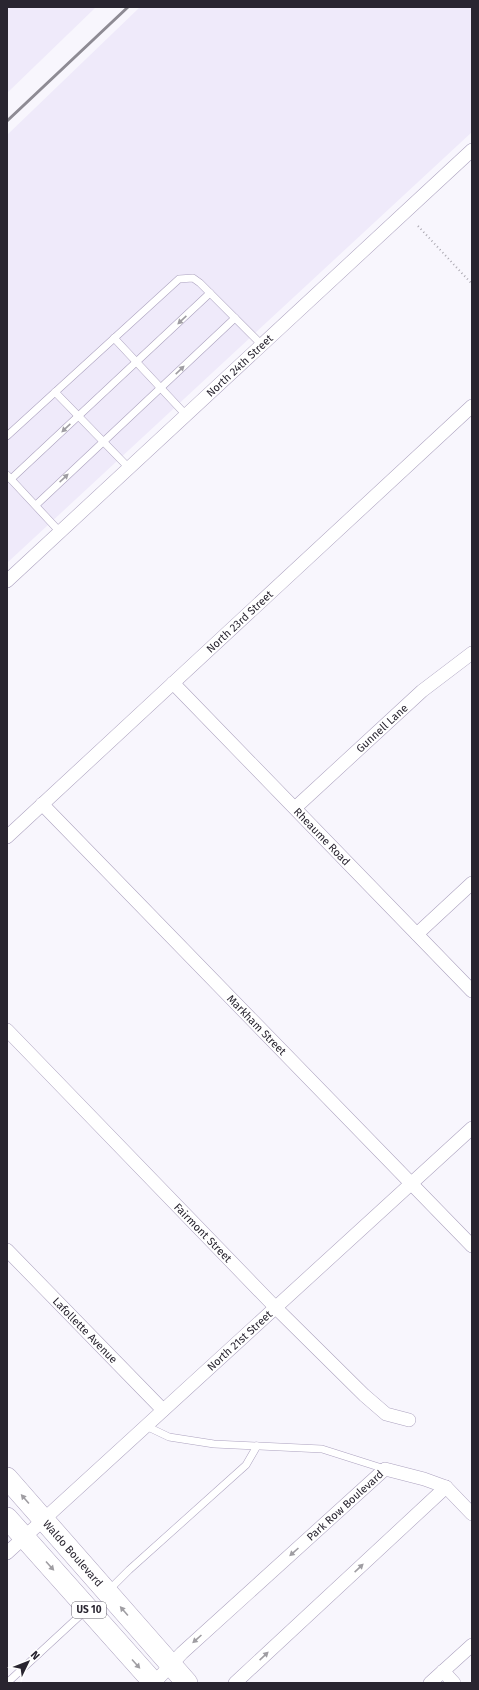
<svg xmlns="http://www.w3.org/2000/svg" width="479" height="1690" viewBox="0 0 479 1690" font-family="'Fira Sans',sans-serif">
<rect width="100%" height="100%" fill="#f8f6fd"/>
<g fill="#efeafa">
<path d="M7 7H96L7 93Z"/>
<path d="M140 7H472V132L7 563V135Z"/>
</g>
<g fill="none" stroke-linecap="round" stroke-linejoin="round">
<g stroke="#aca2bf" stroke-width="8">
<g id="lane">
<path d="M114 338 186 415"/>
<path d="M55 392 129 468"/>
<path d="M7 436 179 279 193 278 200 283 262 345"/>
<path d="M7 475 60 532"/>
<path d="M11 479 210 293"/>
<path d="M36 505 235 318"/>
<path d="M146 1426 169 1437 214 1444 322 1449 385 1469"/>
<path d="M109 1590 129 1570 246 1465 257 1446"/>
<path d="M7 1683 86 1610"/>
</g>
</g>
<g stroke="#aca2bf" stroke-width="14">
<g id="street">
<path id="s1" d="M7 581 472 150"/>
<path id="s2" d="M173 683 472 991"/>
<path id="s3" d="M42 804 472 1246"/>
<path id="s4" d="M295 808 422 691 472 653"/>
<path id="s5" d="M7 837 472 406"/>
<path d="M417 934 472 883"/>
<path id="s6" d="M7 1030 276 1308 364 1395 386 1414 409 1420"/>
<path id="s7" d="M7 1250 163 1410"/>
<path id="s8" d="M7 1553 472 1128"/>
<path d="M443 1671 454 1683"/>
<path id="s9" d="M154 1683 182 1653 385 1469 424 1479 446 1487 472 1514"/>
<path d="M235 1683 446 1487"/>
<path d="M430 1683 472 1645"/>
</g>
</g>
<g stroke="#aca2bf" stroke-width="22">
<g id="primary">
<path id="s10" d="M7 1478 187 1683"/>
<path d="M7 1518 154 1683"/>
</g>
</g>
<path stroke="#aaa7b0" stroke-width="2" stroke-dasharray="1 3" stroke-linecap="butt" d="M418 226 472 284"/>
<use href="#lane" stroke="#fff" stroke-width="7"/>
<use href="#street" stroke="#fff" stroke-width="13"/>
<use href="#primary" stroke="#fff" stroke-width="21"/>
<path stroke="#8e8b94" stroke-width="3" d="M7 121 128 7"/>
</g>
<defs><path id="oneway-solid" d="M-6-.8H1V-3.2L6.5 0L1 3.2V.8H-6Z"/></defs>
<g fill="#9f9da2">
<use href="#oneway-solid" transform="translate(182 320) rotate(137)"/>
<use href="#oneway-solid" transform="translate(180 370) rotate(-44)"/>
<use href="#oneway-solid" transform="translate(66 428) rotate(137)"/>
<use href="#oneway-solid" transform="translate(64 478) rotate(-43)"/>
<use href="#oneway-solid" transform="translate(25 1499) rotate(-131)"/>
<use href="#oneway-solid" transform="translate(294 1552) rotate(138)"/>
<use href="#oneway-solid" transform="translate(50 1566) rotate(48)"/>
<use href="#oneway-solid" transform="translate(359 1568) rotate(-43)"/>
<use href="#oneway-solid" transform="translate(124 1611) rotate(-131)"/>
<use href="#oneway-solid" transform="translate(197 1639) rotate(138)"/>
<use href="#oneway-solid" transform="translate(264 1656) rotate(-43)"/>
<use href="#oneway-solid" transform="translate(136 1664) rotate(48)"/>
</g>
<g text-anchor="middle" dominant-baseline="central" stroke-width="3.5" stroke-linejoin="round" paint-order="stroke">
<rect fill="#fff" stroke="#69666e" stroke-width="1" x="72" y="1602" width="34" height="16" rx="3"/>
<g font-size="10" font-weight="bold" fill="#292530">
<text x="89" y="1610">US 10</text>
</g>
<g font-size="11" fill="#292530" stroke="#fff">
<text stroke="none"><textPath href="#s1" startOffset="317">North 24th Street</textPath></text>
<text stroke="none"><textPath href="#s5" startOffset="317">North 23rd Street</textPath></text>
<text stroke="none"><textPath href="#s4" startOffset="118">Gunnell Lane</textPath></text>
<text stroke="none"><textPath href="#s2" startOffset="214">Rheaume Road</textPath></text>
<text stroke="none"><textPath href="#s3" startOffset="308">Markham Street</textPath></text>
<text stroke="none"><textPath href="#s6" startOffset="282">Fairmont Street</textPath></text>
<text stroke="none"><textPath href="#s7" startOffset="112">Lafollette Avenue</textPath></text>
<text stroke="none"><textPath href="#s8" startOffset="315">North 21st Street</textPath></text>
<text stroke="none"><textPath href="#s9" startOffset="261">Park Row Boulevard</textPath></text>
<text stroke="none"><textPath href="#s10" startOffset="100">Waldo Boulevard</textPath></text>
</g>
</g>
<rect width="479" height="1690" fill="none" stroke="#292530" stroke-width="16"/>
<g transform="translate(28 1662) rotate(47)" stroke="#ffffff" stroke-width="3" paint-order="stroke">
<path d="M0-3L7 15L0 10L-7 15Z" fill="#292530"/>
<text y="-6" font-size="11" font-weight="bold" text-anchor="middle" fill="#292530">N</text>
</g>
</svg>
